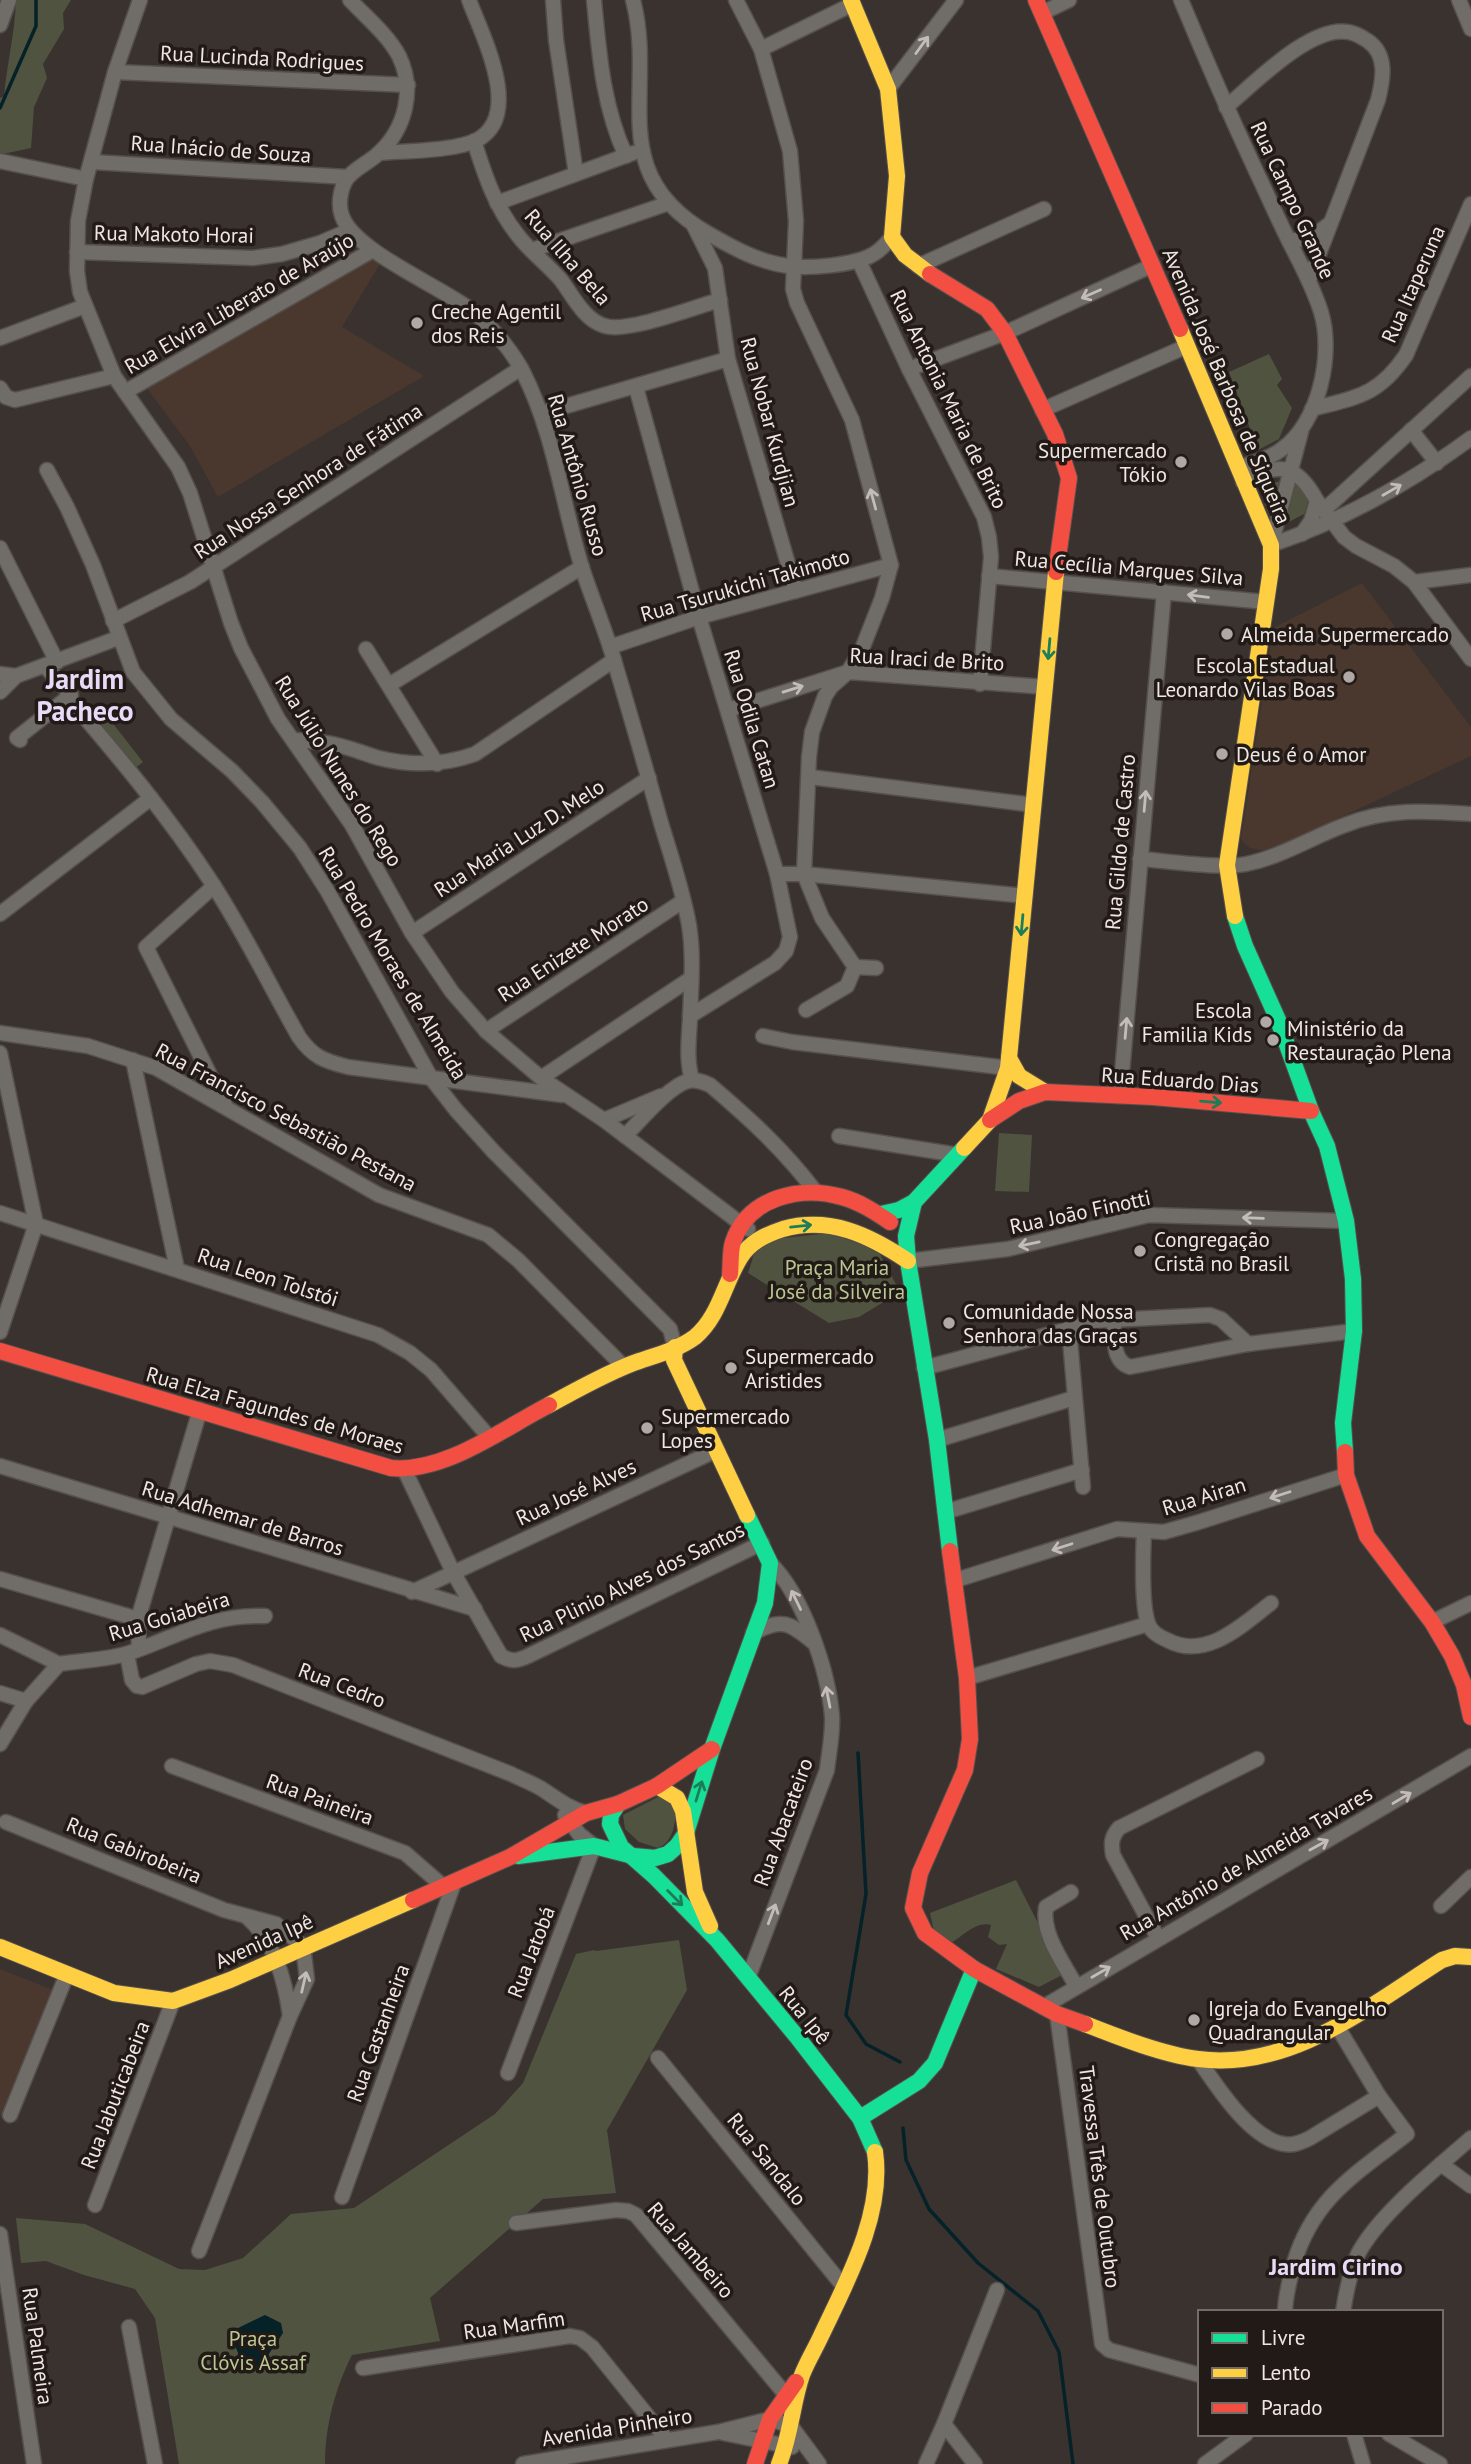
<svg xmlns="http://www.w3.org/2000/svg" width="1471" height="2464" viewBox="0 0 1471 2464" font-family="'PT Sans',sans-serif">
<rect width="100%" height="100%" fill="#3a322f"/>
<g fill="#4a382f">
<path d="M373 255 381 262 342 327 424 376 218 497 190 446 146 387Z"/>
<path d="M1362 583 1471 727V756L1284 844 1264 851 1250 848 1241 840 1273 628Z"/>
<path d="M0 1969 53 1990 0 2117Z"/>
</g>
<g fill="#50533f">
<path d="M16 0H71L63 13 64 29 43 64 47 78 34 107 31 148 3 154 0 153V98L4 96C7 63 15 33 16 0Z"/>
<path d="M1269 354 1282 379 1277 385 1292 408 1279 439 1258 450 1229 372Z"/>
<path d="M1286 480 1298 485 1309 499 1304 514 1285 524 1269 515 1263 499 1268 484Z"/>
<path d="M107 716 143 762 125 776 89 730Z"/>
<path d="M999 1133 1032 1135 1029 1192 995 1191Z"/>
<path d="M829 1233 866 1246 880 1254 900 1292 859 1317 829 1323 748 1273 755 1251 775 1239Z"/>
<path d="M660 1796 676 1808C675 1824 674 1841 658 1848L639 1842 625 1829 623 1815Z"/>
<path d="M1016 1880 1064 1974 1039 1987 996 1969 1007 1944 999 1945 988 1937 991 1925C976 1921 963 1936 951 1943L934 1931 930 1913Z"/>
<path d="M679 1940 687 1990 607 2130 616 2193 543 2199 430 2298 440 2341 352 2355C335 2388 325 2427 325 2464H179L155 2318 135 2289 84 2275 46 2261 21 2263 16 2218 85 2224 179 2269 205 2270 243 2258 291 2214 354 2208 495 2114 523 2083 576 1954 594 1950 596 1951Z"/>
</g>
<path fill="#052228" d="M265 2315 281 2323 283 2333 262 2364 246 2371 232 2339 234 2330Z"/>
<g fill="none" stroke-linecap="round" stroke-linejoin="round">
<g stroke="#052228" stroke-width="3.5">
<path d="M0 108 36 26V0"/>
<path d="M858 1753 866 1894 846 2015 866 2044 900 2062"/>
<path d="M903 2128 906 2160 929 2209 978 2263 1038 2311 1059 2352 1073 2464"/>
</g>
<g stroke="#56504d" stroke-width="17">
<g id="street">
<path d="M140 0 115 72 86 179 78 221 77 271 80 292 114 376 178 467 190 493 231 623 241 648 278 719 352 825 412 933 452 992 486 1031 541 1078 604 1120 748 1229"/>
<path d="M350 0C366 17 388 35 399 56 415 89 406 128 379 153 370 162 353 169 346 180 340 190 338 205 342 216 354 251 440 286 471 310 491 326 511 349 523 372 554 433 562 502 582 568 591 595 602 622 611 650 628 707 645 765 661 823 671 856 683 891 689 925 694 955 691 988 690 1018 689 1039 686 1059 692 1080"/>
<path d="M553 0 556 40 576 174"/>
<path d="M594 0C599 53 603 107 626 156"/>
<path d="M633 0C657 92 602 173 709 234 735 249 759 262 788 266 809 269 854 265 872 255 880 251 886 244 892 237"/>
<path d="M736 0 761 49 790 151 796 221 793 289 797 303 852 420 891 565 882 598 862 649 848 672 831 687 825 696 812 732 809 757 804 874 822 918 855 967 847 986 806 1010"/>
<path d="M1181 0C1205 58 1230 115 1256 171 1267 194 1277 217 1288 239 1300 263 1313 286 1321 312 1334 354 1319 423 1282 449 1269 459 1253 463 1238 468"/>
<path d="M1459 0 1471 29"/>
<path d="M1042 13 1069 0"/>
<path d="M0 25 9 0"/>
<path d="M761 49 853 4"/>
<path d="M115 72 408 85"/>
<path d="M888 89 956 0"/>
<path d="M1226 107C1254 84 1310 25 1348 32 1355 33 1362 37 1368 41 1388 55 1383 80 1378 100L1309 280"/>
<path d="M474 141C485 176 496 209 520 238 532 253 548 265 561 280 573 296 584 320 605 326 629 333 694 307 720 300"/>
<path d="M379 153C404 151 456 151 477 140 524 115 482 35 469 0"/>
<path d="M0 161 86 179"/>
<path d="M92 162 347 177"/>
<path d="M497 203 633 153"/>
<path d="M694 226 715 268 728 359 796 591"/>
<path d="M1289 241 1311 238 1328 225"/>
<path d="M532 250 669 203"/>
<path d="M77 252 253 258 282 254 320 243 350 230"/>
<path d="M859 261 909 369 984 517 989 537 991 557 980 684"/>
<path d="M918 266 1044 209"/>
<path d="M0 338 85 306"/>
<path d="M909 369 1005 333 1153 265"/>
<path d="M636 387 699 617 777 874 790 937 786 951 775 963 690 1016"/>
<path d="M0 388 6 397 15 400 114 376"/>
<path d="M125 392 373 250"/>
<path d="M1312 409C1357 397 1378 396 1406 355L1471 204"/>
<path d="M1042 410 1187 346"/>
<path d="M542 413 728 359"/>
<path d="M1411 430 1437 463"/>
<path d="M47 470 67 507 93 565 133 672 171 719 232 771 262 802 300 848 328 892 431 1078 456 1110 493 1151 670 1329 675 1347"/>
<path d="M1243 482C1279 461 1297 464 1317 501L1311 521 1302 534"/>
<path d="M1317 501 1344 537 1356 546 1394 566 1414 582 1471 659"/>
<path d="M1324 510 1471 376"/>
<path d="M1271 545C1343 520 1410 483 1471 438"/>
<path d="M1271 545 1301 432"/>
<path d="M0 548 57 662"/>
<path d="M989 576 1266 602"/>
<path d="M1414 582 1471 575"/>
<path d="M113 621 190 582 521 368"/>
<path d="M610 647 699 617 891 565"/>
<path d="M366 649 437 764"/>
<path d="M0 674 16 676 118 638"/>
<path d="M389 685 582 567"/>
<path d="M0 692 16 676"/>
<path d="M68 698C119 757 169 817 212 883 244 932 270 986 299 1037 313 1057 324 1061 348 1067L562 1095"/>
<path d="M728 710 848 672 1045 687"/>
<path d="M20 740 17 738 71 695 45 666"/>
<path d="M294 740C308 741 323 742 337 745 351 748 365 754 379 758 411 766 444 765 475 754L614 660"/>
<path d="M810 777 1034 805"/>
<path d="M1140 859C1168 861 1220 869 1246 864 1281 857 1312 837 1345 825 1387 808 1427 811 1471 814"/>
<path d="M777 874H804L1025 896"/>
<path d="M214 886 146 947 225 1105"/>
<path d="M0 914 151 798"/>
<path d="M412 933 649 778"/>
<path d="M855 967 876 968"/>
<path d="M486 1031 683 901"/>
<path d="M0 1033 88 1046 156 1068 379 1195 488 1235 518 1260 624 1367"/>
<path d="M763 1036 792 1042 1008 1068"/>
<path d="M0 1053 36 1224 0 1332"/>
<path d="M133 1060 177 1269"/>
<path d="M541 1078 690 979"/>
<path d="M1120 1096 1164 592"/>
<path d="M604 1120 661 1096"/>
<path d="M625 1136C640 1121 669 1086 688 1081 696 1079 703 1082 710 1085 749 1118 784 1150 815 1191"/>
<path d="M839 1136 958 1155"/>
<path d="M0 1213 378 1335 410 1353 431 1370 489 1437"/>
<path d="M908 1261 1008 1249 1149 1215 1346 1221"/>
<path d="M1114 1319C1115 1336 1111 1361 1130 1367L1248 1344 1354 1331"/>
<path d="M1069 1329 1083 1487"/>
<path d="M924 1368 1069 1329 1091 1321 1210 1315 1221 1319 1248 1344"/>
<path d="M937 1440 1074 1398"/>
<path d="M0 1466 475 1609"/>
<path d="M405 1471 453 1572 501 1656C512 1662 517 1661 528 1656L762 1543"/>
<path d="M945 1512 1082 1470"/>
<path d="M1144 1531C1143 1554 1141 1603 1148 1623 1150 1631 1160 1637 1167 1640 1206 1661 1242 1625 1271 1603"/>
<path d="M0 1579 138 1619"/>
<path d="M953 1581 1117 1529 1164 1532 1199 1522 1346 1475"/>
<path d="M412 1592 717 1450"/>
<path d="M1432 1622 1471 1603"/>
<path d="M753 1633C782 1618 789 1622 813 1642"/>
<path d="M0 1635 59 1664"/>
<path d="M139 1649 138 1619 200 1410"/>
<path d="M127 1654 132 1680 137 1686 142 1687 196 1664 210 1661 233 1665 511 1774C521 1779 532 1783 542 1789 557 1799 568 1808 586 1813"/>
<path d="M967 1678 1148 1624"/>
<path d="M0 1693 26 1701"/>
<path d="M0 1744 26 1701 59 1664C82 1660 108 1660 129 1653 179 1636 210 1614 265 1616"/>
<path d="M172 1766 405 1853 444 1887"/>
<path d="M6 1822 224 1910 276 1924 303 1946 307 1979 290 2016 199 2251"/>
<path d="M1071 1892 1046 1907C1041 1934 1064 1963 1076 1986"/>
<path d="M1441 1906 1471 1877"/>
<path d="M247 1917C275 1942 285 1980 290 2016"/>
<path d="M1158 1938 1113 1855C1111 1844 1111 1837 1119 1828L1257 1759"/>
<path d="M748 1978 827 1770C829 1752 833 1734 832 1716 828 1670 803 1595 770 1563"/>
<path d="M1043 2007 1471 1756"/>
<path d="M1057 2014 1102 2344 1109 2350 1200 2375"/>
<path d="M658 2058 844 2287"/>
<path d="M1198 2059C1216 2085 1250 2139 1284 2144 1293 2146 1302 2142 1310 2138L1379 2096"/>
<path d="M508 2073 594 1846 579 1834 565 1815"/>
<path d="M10 2115 67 1974"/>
<path d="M1441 2164 1471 2186"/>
<path d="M342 2197 454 1883"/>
<path d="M95 2205 173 2001"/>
<path d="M516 2223 616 2210 628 2211 636 2215 786 2395 792 2399"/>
<path d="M0 2234 34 2464"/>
<path d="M1285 2312C1285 2296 1290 2279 1294 2263 1314 2197 1356 2174 1407 2134L1379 2096 1337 2026"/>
<path d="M1343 2312C1346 2292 1350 2272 1358 2254 1378 2215 1437 2168 1471 2138"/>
<path d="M129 2327 155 2464"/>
<path d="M363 2368 570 2336 580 2338 592 2347 667 2440"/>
<path d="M944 2424 975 2464"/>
<path d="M723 2433 792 2447"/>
<path d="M1354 2434 1363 2464"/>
<path d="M1389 2434 1440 2464"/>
<path d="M523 2464 718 2432 770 2419 791 2426 819 2464"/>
<path d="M926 2464 944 2424 997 2290"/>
<path d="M1205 2464 1246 2434"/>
</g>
</g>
<g stroke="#56504d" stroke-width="18">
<g id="fast">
<path d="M1235 916 1245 946 1278 1020 1311 1111 1327 1146 1346 1221 1353 1279 1354 1331 1343 1423 1345 1452"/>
<path d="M914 1202 906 1236 908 1261 937 1440 950 1551"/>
<path d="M881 1214 899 1210 914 1202 964 1148"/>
<path d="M618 1804 611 1815 610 1824 621 1847 654 1876 717 1940 798 2038 860 2118 875 2152"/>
<path d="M518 1856 594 1846 633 1856 655 1858 668 1854 677 1846 686 1833 712 1749 765 1603 770 1563 747 1515"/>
<path d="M860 2118 919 2081 935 2063 974 1969"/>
</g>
</g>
<g stroke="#56504d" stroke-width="18">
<g id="slow">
<path d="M851 0 888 89 897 176 892 237 905 255 930 274"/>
<path d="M1180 329 1271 545V569L1227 865 1235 916"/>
<path d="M1009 1058 1019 1076 1045 1092"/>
<path d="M964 1148 990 1120 1008 1068 1056 572"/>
<path d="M675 1347 674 1360 747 1515"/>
<path d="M549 1405C576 1390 603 1375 631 1364 652 1356 676 1351 695 1337 719 1317 724 1284 740 1258 750 1242 765 1235 783 1229 830 1216 869 1235 908 1261"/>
<path d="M657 1786 677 1798 683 1811 695 1892 710 1926"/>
<path d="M0 1947 114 1993 173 2001 230 1980 413 1900"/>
<path d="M1085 2024C1118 2037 1164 2055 1198 2059 1291 2071 1369 2006 1442 1960L1455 1956 1471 1957"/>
<path d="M779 2464C791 2435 792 2404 802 2375 807 2362 815 2349 821 2336 847 2281 884 2214 875 2152"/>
</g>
</g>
<g stroke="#56504d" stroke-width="18">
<g id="jam">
<path d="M1036 0 1180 329"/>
<path d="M930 274 987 309 1005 333 1055 434 1069 478 1056 572"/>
<path d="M990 1120 1019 1101 1045 1092 1153 1097 1311 1111"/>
<path d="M730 1274C731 1264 730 1251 733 1242 748 1197 801 1185 842 1197 860 1202 875 1212 890 1222"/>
<path d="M0 1351 391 1468C445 1473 502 1429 549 1405"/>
<path d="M1345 1452 1346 1475 1367 1536 1432 1622 1452 1656 1464 1685 1471 1717"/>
<path d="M950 1551 967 1678 970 1739 965 1770 920 1873 913 1908 925 1933 974 1969 1057 2014 1085 2024"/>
<path d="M413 1900 510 1857 586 1813 618 1804 657 1786 712 1749"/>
<path d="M755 2464 770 2419 796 2382"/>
</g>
</g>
<use href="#street" stroke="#706d69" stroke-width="14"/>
<use href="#fast" stroke="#16e098" stroke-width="16"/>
<use href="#slow" stroke="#ffcf43" stroke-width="16"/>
<use href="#jam" stroke="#f24e42" stroke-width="16"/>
</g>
<defs><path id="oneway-shaft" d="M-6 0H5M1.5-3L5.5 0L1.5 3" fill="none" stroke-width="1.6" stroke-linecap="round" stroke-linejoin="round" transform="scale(1.75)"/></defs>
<g stroke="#c3bcb8">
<use href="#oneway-shaft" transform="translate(922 45) rotate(-54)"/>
<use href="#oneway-shaft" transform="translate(1091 294) rotate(156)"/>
<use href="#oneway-shaft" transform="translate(1392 490) rotate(-30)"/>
<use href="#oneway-shaft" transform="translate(873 499) rotate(-105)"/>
<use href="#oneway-shaft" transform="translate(1198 596) rotate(-173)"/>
<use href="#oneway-shaft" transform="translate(793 689) rotate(-17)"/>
<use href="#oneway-shaft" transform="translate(1145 801) rotate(-85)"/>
<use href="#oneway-shaft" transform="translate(1126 1028) rotate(-85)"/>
<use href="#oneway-shaft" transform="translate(1253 1218) rotate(-178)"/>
<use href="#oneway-shaft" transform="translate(1029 1244) rotate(168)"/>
<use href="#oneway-shaft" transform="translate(1280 1495) rotate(162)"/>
<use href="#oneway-shaft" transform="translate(1062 1547) rotate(162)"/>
<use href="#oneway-shaft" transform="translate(796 1600) rotate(-116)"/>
<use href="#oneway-shaft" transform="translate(828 1697) rotate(-101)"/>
<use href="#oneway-shaft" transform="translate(1402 1798) rotate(-31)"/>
<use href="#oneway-shaft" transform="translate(1319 1845) rotate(-29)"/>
<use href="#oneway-shaft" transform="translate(772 1914) rotate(-69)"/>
<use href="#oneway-shaft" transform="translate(1101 1972) rotate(-30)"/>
<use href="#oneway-shaft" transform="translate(304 1982) rotate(-77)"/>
</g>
<g stroke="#1c7d58">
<use href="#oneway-shaft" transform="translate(1049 649) rotate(95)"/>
<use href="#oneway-shaft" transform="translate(1022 925) rotate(95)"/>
<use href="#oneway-shaft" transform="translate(1211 1102) rotate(5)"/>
<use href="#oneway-shaft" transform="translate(801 1226) rotate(-6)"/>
<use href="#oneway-shaft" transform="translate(699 1791) rotate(-73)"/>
<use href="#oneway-shaft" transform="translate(675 1898) rotate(45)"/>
</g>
<g fill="#b0a8a4" stroke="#211a17" stroke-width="2.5">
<circle cx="417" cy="323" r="7"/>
<circle cx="1181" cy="462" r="7"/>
<circle cx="1227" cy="634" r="7"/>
<circle cx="1349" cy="677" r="7"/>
<circle cx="1222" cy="754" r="7"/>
<circle cx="1266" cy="1022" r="7"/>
<circle cx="1273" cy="1040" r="7"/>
<circle cx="1140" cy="1251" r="7"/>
<circle cx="949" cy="1323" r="7"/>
<circle cx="731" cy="1368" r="7"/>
<circle cx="647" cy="1428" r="7"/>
<circle cx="1194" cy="2020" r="7"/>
</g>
<g text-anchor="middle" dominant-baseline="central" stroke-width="7" stroke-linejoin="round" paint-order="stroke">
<g font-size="21" fill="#f0e7e3" stroke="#211a17">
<text transform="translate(262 58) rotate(3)">Rua Lucinda Rodrigues</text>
<text transform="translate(221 149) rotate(4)">Rua Inácio de Souza</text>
<text transform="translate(1293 200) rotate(65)">Rua Campo Grande</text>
<text transform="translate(174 234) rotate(1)">Rua Makoto Horai</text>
<text transform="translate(568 257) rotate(49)">Rua Ilha Bela</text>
<text transform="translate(1413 284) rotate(-66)">Rua Itaperuna</text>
<text transform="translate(239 303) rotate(-30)">Rua Elvira Liberato de Araújo</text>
<text transform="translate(1227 386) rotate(67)">Avenida José Barbosa de Siqueira</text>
<text transform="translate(949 399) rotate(64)">Rua Antonia Maria de Brito</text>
<text transform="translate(770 422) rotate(75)">Rua Nobar Kurdjian</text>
<text transform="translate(578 475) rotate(74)">Rua Antônio Russo</text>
<text transform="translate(308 481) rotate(-33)">Rua Nossa Senhora de Fátima</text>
<text transform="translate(1129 568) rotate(5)">Rua Cecília Marques Silva</text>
<text transform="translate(745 585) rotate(-16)">Rua Tsurukichi Takimoto</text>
<text transform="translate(927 659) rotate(3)">Rua Iraci de Brito</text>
<text transform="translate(752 719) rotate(73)">Rua Odila Catan</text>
<text transform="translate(339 771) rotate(58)">Rua Júlio Nunes do Rego</text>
<text transform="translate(519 838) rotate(-33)">Rua Maria Luz D. Melo</text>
<text transform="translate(1120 842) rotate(-85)">Rua Gildo de Castro</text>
<text transform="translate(573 949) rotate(-33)">Rua Enizete Morato</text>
<text transform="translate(393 963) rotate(59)">Rua Pedro Moraes de Almeida</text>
<text transform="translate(1180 1080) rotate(4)">Rua Eduardo Dias</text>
<text transform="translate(286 1117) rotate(28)">Rua Francisco Sebastião Pestana</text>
<text transform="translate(1080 1212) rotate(-12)">Rua João Finotti</text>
<text transform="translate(268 1277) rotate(18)">Rua Leon Tolstói</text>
<text transform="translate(275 1410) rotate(16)">Rua Elza Fagundes de Moraes</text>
<text transform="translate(576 1492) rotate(-25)">Rua José Alves</text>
<text transform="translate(1204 1496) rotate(-17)">Rua Airan</text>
<text transform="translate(243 1518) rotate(17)">Rua Adhemar de Barros</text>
<text transform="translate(632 1582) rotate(-26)">Rua Plinio Alves dos Santos</text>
<text transform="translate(169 1616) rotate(-17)">Rua Goiabeira</text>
<text transform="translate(342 1685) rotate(21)">Rua Cedro</text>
<text transform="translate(320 1799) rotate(20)">Rua Paineira</text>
<text transform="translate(783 1822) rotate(-70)">Rua Abacateiro</text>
<text transform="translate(134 1850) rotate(22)">Rua Gabirobeira</text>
<text transform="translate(1246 1863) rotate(-30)">Rua Antônio de Almeida Tavares</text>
<text transform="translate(264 1941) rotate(-24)">Avenida Ipê</text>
<text transform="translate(531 1952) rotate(-69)">Rua Jatobá</text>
<text transform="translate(805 2015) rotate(51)">Rua Ipê</text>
<text transform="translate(378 2033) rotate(-70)">Rua Castanheira</text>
<text transform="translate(115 2095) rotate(-69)">Rua Jabuticabeira</text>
<text transform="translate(767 2159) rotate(51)">Rua Sandalo</text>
<text transform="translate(1100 2177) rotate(83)">Travessa Três de Outubro</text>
<text transform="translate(691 2250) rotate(49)">Rua Jambeiro</text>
<text transform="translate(514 2325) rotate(-8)">Rua Marfim</text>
<text transform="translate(38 2346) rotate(82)">Rua Palmeira</text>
<text transform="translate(617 2427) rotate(-9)">Avenida Pinheiro</text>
</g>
<g font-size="21" fill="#f0e7e3" stroke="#211a17" text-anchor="start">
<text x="431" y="311">Creche Agentil<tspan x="431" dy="24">dos Reis</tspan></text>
<text x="1167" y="450" text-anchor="end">Supermercado<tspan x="1167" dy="24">Tókio</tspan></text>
<text x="1241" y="634">Almeida Supermercado</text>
<text x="1335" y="665" text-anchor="end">Escola Estadual<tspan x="1335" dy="24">Leonardo Vilas Boas</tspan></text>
<text x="1236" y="754">Deus é o Amor</text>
<text x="1252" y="1010" text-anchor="end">Escola<tspan x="1252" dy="24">Familia Kids</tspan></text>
<text x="1287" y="1028">Ministério da<tspan x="1287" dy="24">Restauração Plena</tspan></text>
<text x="1154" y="1239">Congregação<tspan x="1154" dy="24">Cristã no Brasil</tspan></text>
<text x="963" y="1311">Comunidade Nossa<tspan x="963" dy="24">Senhora das Graças</tspan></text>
<text x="745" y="1356">Supermercado<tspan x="745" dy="24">Aristides</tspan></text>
<text x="661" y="1416">Supermercado<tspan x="661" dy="24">Lopes</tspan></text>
<text x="1208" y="2008">Igreja do Evangelho<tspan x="1208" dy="24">Quadrangular</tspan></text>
</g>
<g font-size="21" fill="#bbc691" stroke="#211a17">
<text x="837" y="1267">Praça Maria<tspan x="837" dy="24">José da Silveira</tspan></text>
<text x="253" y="2338">Praça<tspan x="253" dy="24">Clóvis Assaf</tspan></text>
</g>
<g font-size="24" font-weight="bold" fill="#e7dbf7" stroke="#211a17">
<text x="1336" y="2266">Jardim Cirino</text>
</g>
<g font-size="28" font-weight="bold" fill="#e7dbf7" stroke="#211a17">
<text x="85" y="678">Jardim<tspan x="85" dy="32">Pacheco</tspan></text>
</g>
</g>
<rect x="1198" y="2310" width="245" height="126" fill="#211a17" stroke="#746c69" stroke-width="2"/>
<rect x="1212" y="2333" width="35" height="10" fill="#16e098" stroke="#746c69" stroke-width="2"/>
<text x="1261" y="2345" font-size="21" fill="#f0e7e3">Livre</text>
<rect x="1212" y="2368" width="35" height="10" fill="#ffcf43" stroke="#746c69" stroke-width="2"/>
<text x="1261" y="2380" font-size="21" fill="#f0e7e3">Lento</text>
<rect x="1212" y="2403" width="35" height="10" fill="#f24e42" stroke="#746c69" stroke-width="2"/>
<text x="1261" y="2415" font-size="21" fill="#f0e7e3">Parado</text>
</svg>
